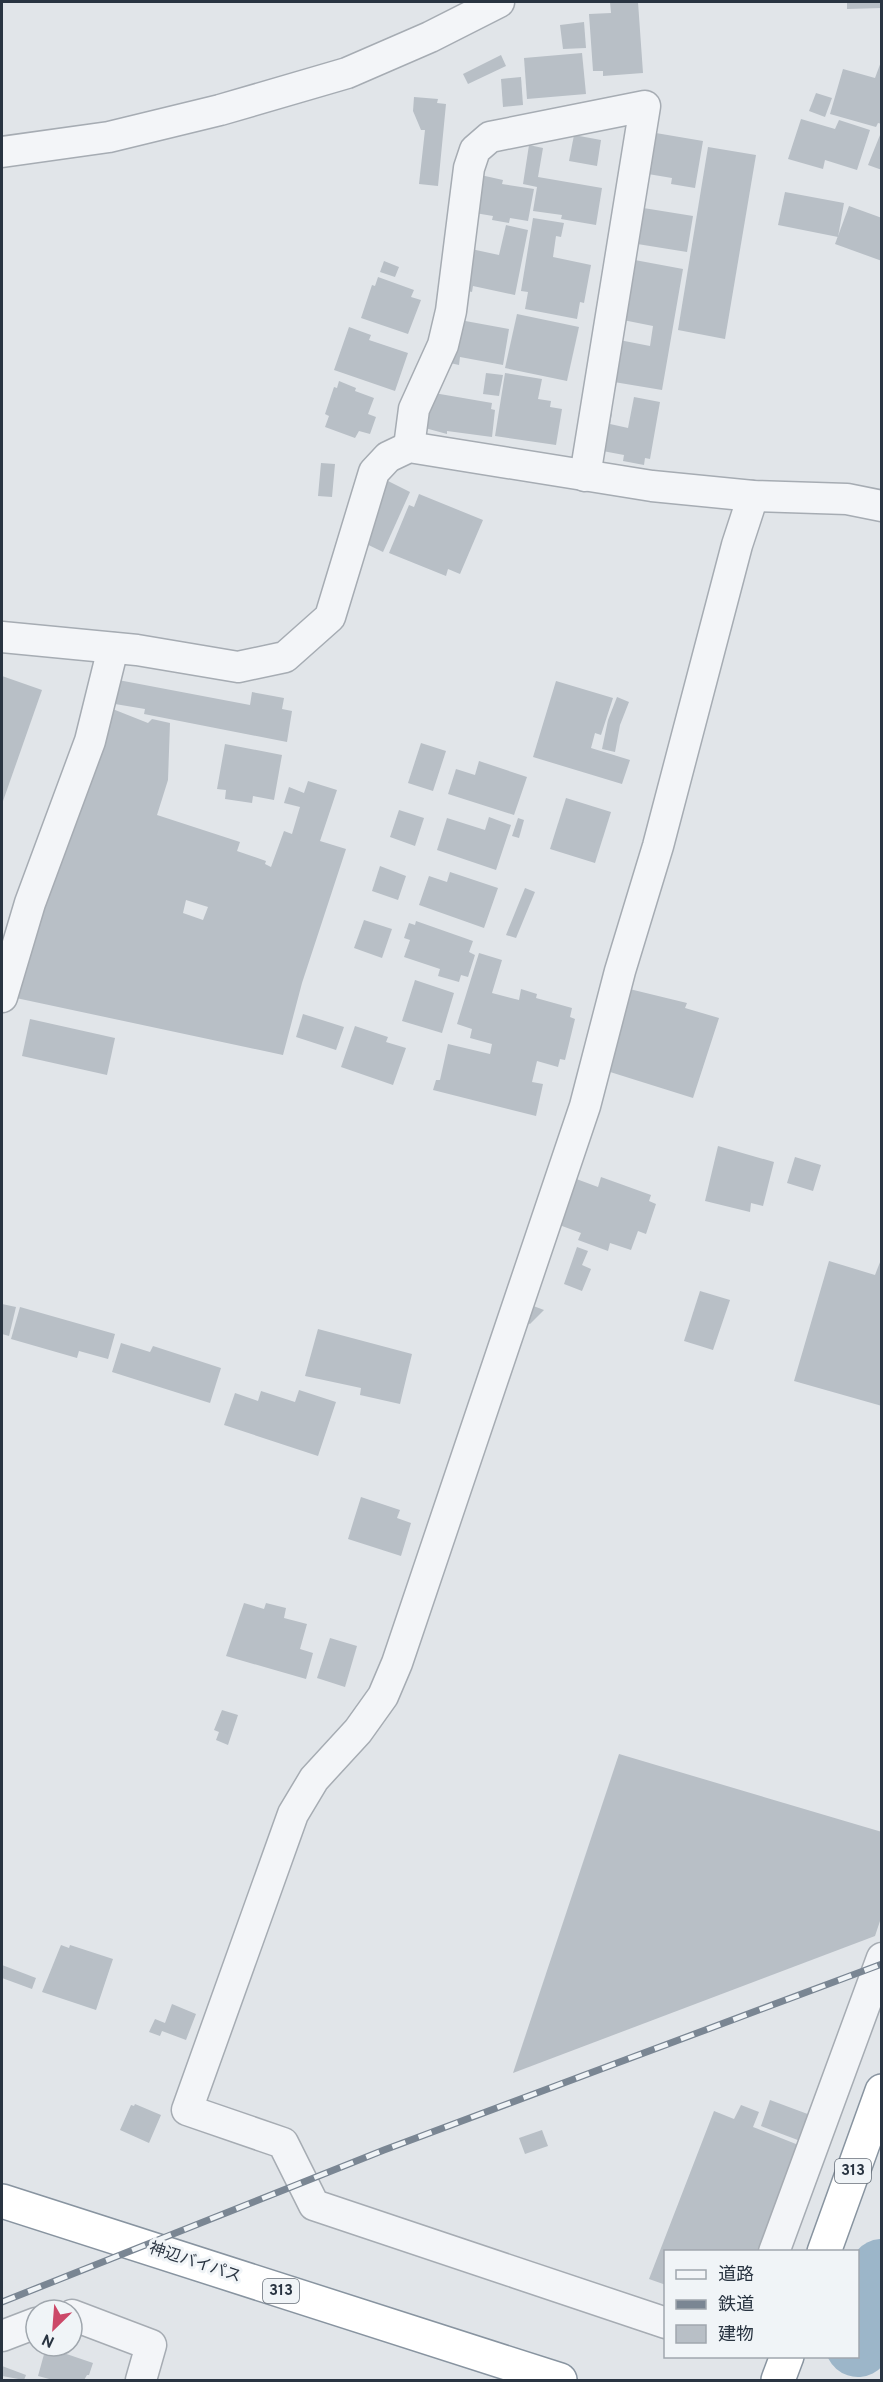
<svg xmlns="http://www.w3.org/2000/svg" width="883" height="2382" viewBox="0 0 883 2382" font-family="Overpass,'Noto Sans JP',sans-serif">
<rect width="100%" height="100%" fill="#e1e5e9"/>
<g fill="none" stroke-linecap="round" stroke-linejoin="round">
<path stroke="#9cb6c9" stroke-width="66" d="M858 2344 882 2272"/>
</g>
<g fill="#b8bfc6" fill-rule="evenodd">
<path d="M610 2H638L643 73 603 76V71H593L589 14 611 13Z"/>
<path d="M847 2H882V8L847 9Z"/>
<path d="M584 22 586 48 563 49 560 25Z"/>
<path d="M582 53 586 94 527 99 524 58Z"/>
<path d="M501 55 506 66 468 84 463 74Z"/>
<path d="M882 59V124L878 123 876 127 830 114 843 69 875 78Z"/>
<path d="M521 77 523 105 503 107 501 79Z"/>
<path d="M816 93 832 98 825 117 809 111Z"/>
<path d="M414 97 438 99 437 103 446 104 438 186 419 184 425 130H421L413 111Z"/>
<path d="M801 119 835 129 839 120 870 130 857 170 825 160 823 169 788 159Z"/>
<path d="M644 131 703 141 695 188 671 184 672 178 636 172Z"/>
<path d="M574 135 601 140 597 166 569 161Z"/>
<path d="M880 135H882V170L868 165Z"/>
<path d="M529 145 543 148 538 177 602 188 596 225 561 219 562 215 533 211 537 187 523 184Z"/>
<path d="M708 147 756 155 725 339 678 330Z"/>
<path d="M476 174 503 180 502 184 534 189 528 221 510 218 509 223 492 220 493 216 469 212Z"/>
<path d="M785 192 844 203 838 237 778 225Z"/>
<path d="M631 206 693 216 687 252 625 242Z"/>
<path d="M849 206 882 218V261L835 244Z"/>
<path d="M533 218 564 223 561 237 556 236 553 257 591 265 584 303 580 302 577 319 525 309 528 292 521 291Z"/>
<path d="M506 225 528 230 515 295 473 286 472 292 459 289 462 247 499 255Z"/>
<path d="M624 258 683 269 662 390 614 382 609 338 650 346 653 326 613 318Z"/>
<path d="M384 261 399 267 395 277 380 272Z"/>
<path d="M378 277 414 290 411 297 421 300 408 334 361 318 372 285 375 286Z"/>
<path d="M517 314 579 327 567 381 505 368Z"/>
<path d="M449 318 509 329 503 365 460 357 459 365 441 361Z"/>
<path d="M349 327 371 335 369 340 408 353 395 391 334 370Z"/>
<path d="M486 373 503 375 499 396 483 394Z"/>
<path d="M505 373 542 379 538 399 551 401 550 407 562 409 556 445 495 436Z"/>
<path d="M339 381 356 388 355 391 374 398 368 414 376 417 370 434 359 431 355 438 325 427 329 416 325 414 334 387 337 388Z"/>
<path d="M434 393 492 403 491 409 495 410 492 437 447 431V434L425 428Z"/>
<path d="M634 397 660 402 650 459 645 458 644 465 623 461 624 455 592 449 599 411 612 413 610 424 628 428Z"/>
<path d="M321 463 335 464 332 497 318 496Z"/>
<path d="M384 479 410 492 383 552 356 539Z"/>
<path d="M419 494 483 520 460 574 448 569 446 576 389 553 409 505 414 507Z"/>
<path d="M2 676 42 690 2 804Z"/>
<path d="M113 679 250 705 252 692 284 698 282 709 292 711 287 742 144 714 145 709 109 703Z"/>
<path d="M556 681 613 698 601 735 595 733 591 748 630 760 622 784 533 757Z"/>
<path d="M617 697 629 702 620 725 615 752 602 749 608 720Z"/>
<path d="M105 706 148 723 152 719 170 723 168 780 157 815 240 842 237 851 266 861 265 864 271 867 284 831 292 834 300 807 284 803 289 787 304 793 308 781 337 790 320 841 346 849 302 983 283 1055 2 995ZM186 900 208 907 203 920 183 913Z"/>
<path d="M421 743 446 751 433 791 408 783Z"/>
<path d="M225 744 282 755 274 800 253 796 252 803 225 799 226 790 217 789Z"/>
<path d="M479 761 527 777 514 815 448 794 456 769 475 775Z"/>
<path d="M566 798 611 812 595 863 550 849Z"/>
<path d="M399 810 424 818 415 846 390 837Z"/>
<path d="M489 817 511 825 496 870 437 850 447 818 485 830Z"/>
<path d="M518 818 524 820 519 838 512 836Z"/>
<path d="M380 866 406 876 398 900 372 891Z"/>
<path d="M450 872 498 888 484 928 419 905 429 876 447 882Z"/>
<path d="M525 888 535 892 516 938 506 935Z"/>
<path d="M364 920 392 929 382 958 354 948Z"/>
<path d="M416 921 473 941 469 952 475 955 468 977 461 975 459 982 438 976 440 969 404 957 410 940 404 938 409 923 415 925Z"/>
<path d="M479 953 502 960 492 993 519 1000 521 989 537 994 536 998 572 1008 570 1017 575 1019 565 1060 560 1059 558 1067 537 1061 532 1082 543 1084 536 1116 433 1090 436 1080H440L448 1044 490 1054 492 1044 470 1038 472 1029 457 1024Z"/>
<path d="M415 980 454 993 442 1033 402 1021Z"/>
<path d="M613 985 687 1003 685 1008 719 1018 693 1098 591 1066Z"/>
<path d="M303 1014 344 1027 336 1050 296 1037Z"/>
<path d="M30 1019 115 1038 107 1075 22 1056Z"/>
<path d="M355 1026 388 1037 386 1042 406 1048 393 1085 341 1067Z"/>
<path d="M718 1146 774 1162 763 1206 751 1203 750 1212 705 1201Z"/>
<path d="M795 1157 821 1165 813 1191 787 1183Z"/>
<path d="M571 1177 598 1187 601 1177 651 1195 649 1201 656 1204 646 1234 638 1231 631 1250 610 1243 608 1251 578 1240 581 1233 554 1223Z"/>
<path d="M577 1247 588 1251 582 1265 591 1269 582 1291 564 1284Z"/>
<path d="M882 1257V1406L794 1381 829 1261 875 1275Z"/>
<path d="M700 1291 730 1300 713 1350 684 1341Z"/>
<path d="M520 1301 544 1310 530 1324 514 1318Z"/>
<path d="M2 1304 16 1307 9 1336 2 1334Z"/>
<path d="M20 1307 115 1334 108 1359 79 1351 77 1358 11 1339Z"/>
<path d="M318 1329 412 1354 400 1404 360 1395 361 1388 305 1376Z"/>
<path d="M121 1343 150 1352 153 1346 221 1368 210 1403 112 1372Z"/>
<path d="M299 1390 336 1402 318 1456 224 1425 235 1393 258 1401 261 1391 295 1402Z"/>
<path d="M361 1497 400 1510 397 1518 411 1523 401 1556 348 1539Z"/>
<path d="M244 1603 264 1609 266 1603 286 1608 284 1618 307 1624 300 1649 313 1653 306 1679 226 1656Z"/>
<path d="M330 1638 357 1646 345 1687 317 1678Z"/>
<path d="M222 1710 238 1715 228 1745 216 1740 219 1732 214 1730Z"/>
<path d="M619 1754 882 1832V1915L875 1936 513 2073Z"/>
<path d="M61 1945 69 1948 70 1945 113 1959 96 2010 42 1992Z"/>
<path d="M2 1965 36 1978 32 1989 2 1978Z"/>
<path d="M172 2004 196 2014 186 2040 162 2031 160 2036 149 2032 155 2019 165 2023Z"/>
<path d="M770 2100 813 2116 803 2142 761 2126Z"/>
<path d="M135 2104 161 2115 149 2143 120 2130 131 2105 134 2106Z"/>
<path d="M741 2105 759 2112 753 2127 801 2146 759 2252H666V2285L649 2279 714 2111 734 2119Z"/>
<path d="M542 2130 548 2146 525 2154 519 2138Z"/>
<path d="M46 2347 93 2363 89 2375H87L84 2380H53L38 2376Z"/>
<path d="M2 2366 26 2375 24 2380 2 2376Z"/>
</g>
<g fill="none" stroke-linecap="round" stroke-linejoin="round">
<g stroke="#a6acb3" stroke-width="33">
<g id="minor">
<path d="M2 152 109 137 220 110 347 73 430 37 499 2"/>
<path d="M409 447 414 409 443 345 451 311 469 168 475 150 490 137 645 106 585 476"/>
<path d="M2 637 137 650 238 667 285 657 330 617 374 472 388 457 409 447 652 486 753 496 847 499 882 506"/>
<path d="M2 997 30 903 90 741 113 648"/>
<path d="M774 2252 882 1958"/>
<path d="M72 2315 151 2345 141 2380"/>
<path d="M666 2323 314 2205 283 2143 187 2110 293 1814 314 1779 358 1731 383 1696 397 1663 585 1106 620 971 658 846 737 545 753 496"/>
<path d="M2 2336 36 2323"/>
</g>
</g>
<g stroke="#8894a0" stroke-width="36">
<g id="trunk">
<path d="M2 2201 560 2380"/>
<path d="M824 2252 882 2091"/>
<path d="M778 2380 787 2356"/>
</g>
</g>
<use href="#minor" stroke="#f3f5f8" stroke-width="30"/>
<use href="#trunk" stroke="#fff" stroke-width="33"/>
<g stroke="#7a8693" stroke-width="7">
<path id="rail" d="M2 2302 384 2150 882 1964"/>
</g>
<use href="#rail" stroke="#f0f4f7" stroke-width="4.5" stroke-dasharray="14" stroke-linecap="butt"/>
</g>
<g text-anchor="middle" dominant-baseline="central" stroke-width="6" stroke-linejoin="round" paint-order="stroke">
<g fill="#f0f4f7" stroke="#656e78" stroke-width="1.5">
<rect x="835" y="2159" width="36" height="24" rx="4.5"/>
<rect x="263" y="2279" width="36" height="24" rx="4.5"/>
</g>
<g font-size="15" font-weight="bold" fill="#293441">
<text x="853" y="2171">313</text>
<text x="281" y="2291">313</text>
</g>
<g font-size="16" fill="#293441" stroke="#f0f4f7">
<text transform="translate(195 2263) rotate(18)">神辺バイパス</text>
</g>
</g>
<rect width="883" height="2382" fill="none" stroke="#293441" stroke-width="6"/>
<rect x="664" y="2250" width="195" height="108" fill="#f0f4f7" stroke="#a0a7ae" stroke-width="1.5"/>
<rect x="676" y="2270" width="30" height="9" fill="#f3f5f8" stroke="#a0a7ae" stroke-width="1.5"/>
<text x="718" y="2280" font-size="18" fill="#293441">道路</text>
<rect x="676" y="2300" width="30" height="9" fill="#7a8693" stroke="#a0a7ae" stroke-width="1.5"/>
<text x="718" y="2310" font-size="18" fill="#293441">鉄道</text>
<rect x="676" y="2325" width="30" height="18" fill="#b8bfc6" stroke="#a0a7ae" stroke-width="1.5"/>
<text x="718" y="2340" font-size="18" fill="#293441">建物</text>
<g transform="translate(54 2328) rotate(205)"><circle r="28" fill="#f0f4f7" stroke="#a0a7ae" stroke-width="1.5"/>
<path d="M0-4.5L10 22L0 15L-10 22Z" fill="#cc4868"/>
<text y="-9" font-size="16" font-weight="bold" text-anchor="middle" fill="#293441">N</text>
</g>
</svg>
